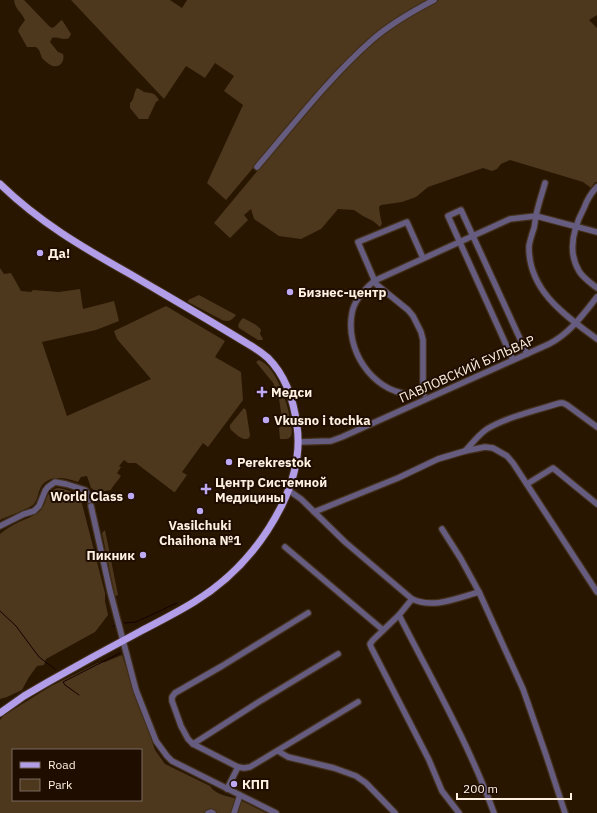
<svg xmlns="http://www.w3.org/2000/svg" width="597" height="813" viewBox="0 0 597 813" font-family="'IBM Plex Sans',sans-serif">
<rect width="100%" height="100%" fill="#291600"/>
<g fill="#4d381e" fill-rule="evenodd">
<path d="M14 0H24L49 26 52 28C57 26 58 22 62 20L71 34 69 38C63 41 58 36 52 38L50 42 58 52 63 54C65 60 61 68 53 66 49 65 45 61 42 58L39 50 36 47H27L18 31 20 27 25 20C21 11 15 10 14 0Z"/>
<path d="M71 0H170L182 8 187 0H427L390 23 320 89 226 200 207 183 243 105 224 91 234 76 215 63 205 78 186 66 164 99Z"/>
<path d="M439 0H597V15L589 20 597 28V182H595L591 188 583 182 510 160 501 164 497 169 492 171 483 168 428 187 416 197 402 202 381 205 379 207 380 215 382 224 380 227 373 221 363 216 354 210 338 209 321 229 301 239 279 236 254 219 251 209 244 215 248 220 230 238 214 223 323 92 347 67 374 41 394 26 423 8Z"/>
<path d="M137 88C140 89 142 91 144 92 151 94 154 91 159 100L156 102 148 119H139L130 108V103C135 99 133 93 137 88Z"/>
<path d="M0 268 4 274 11 273 21 291 31 292 33 290 59 292 80 289 83 309 114 301 119 321 96 330 42 342 67 416 151 379 117 339 114 331 166 306 225 341 215 357 241 372 243 400 208 447 203 443 182 472 187 475 175 492H174L136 463H128L124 460 119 466 121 467 117 473 121 476C118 481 113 485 111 490L98 492 91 488 87 476 81 477 78 482C66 478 49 474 41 487 38 492 38 499 34 504 29 509 8 516 0 520Z"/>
<path d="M199 295 236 315C231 321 229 322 222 320L188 302V300Z"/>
<path d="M243 318C250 322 257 324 261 330L260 334 263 339 262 340H258L239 328 238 326C239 322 241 320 243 318Z"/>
<path d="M259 360C277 367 288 405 291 423 291 427 293 432 291 436 289 440 284 439 280 439L279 428 283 425 279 399 276 398C278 393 273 389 274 384L256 362Z"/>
<path d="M244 408 246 410 250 435 249 438C243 442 236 434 231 430L230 428V425L243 409Z"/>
<path d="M58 488C66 489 73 492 80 496L105 593V601L108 615 95 632 46 659 44 665 37 666 29 677 22 690 7 697 0 699V534C6 529 12 525 19 522 26 519 33 516 39 512 48 504 44 491 58 488Z"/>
<path d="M105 530 118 595 115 596 102 533Z"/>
<path d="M122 655 155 750 165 764 210 786C216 796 230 796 240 800 249 804 257 809 266 813H0V720L3 716 51 686 98 663 105 662ZM13 750H141V800H13Z"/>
</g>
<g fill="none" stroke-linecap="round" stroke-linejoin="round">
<g stroke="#140000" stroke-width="1">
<path d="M0 611 16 626 39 657 55 669"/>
<path d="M124 623 136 622 177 603"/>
<path d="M113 626H115"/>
<path d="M79 695 65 685 63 682 120 653"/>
</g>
<g stroke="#43301b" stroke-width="8">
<g id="minor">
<path d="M257 167C294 124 329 78 372 40 390 24 413 11 434 0"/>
<path d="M545 183C542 194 538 205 536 216 535 220 535 224 534 228 532 234 530 240 529 246 528 291 566 316 597 339"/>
<path d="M597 187C591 193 587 200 584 208 574 227 567 251 579 271 583 278 591 283 597 288"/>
<path d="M423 258 407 222 358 242 376 284 408 310 413 316 421 332 423 340V392L424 394"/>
<path d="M513 360 448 216 461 210 527 354"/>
<path d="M423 392C418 393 413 394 408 394 371 390 345 349 352 313 354 300 365 289 374 281L510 219 536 216 597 232"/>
<path d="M299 442 331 441 342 437 549 344C569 334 583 315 597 297"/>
<path d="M465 451C472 444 478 435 487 429 507 417 537 410 560 403H563L567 405 597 427"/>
<path d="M527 484 553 468 597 504"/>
<path d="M288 490 301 499 345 542 412 599C433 609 458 598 479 592L523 689 546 755 565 813"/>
<path d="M91 506 110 591 136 690 156 741 167 756 172 761 276 813"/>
<path d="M314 512 398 478 438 459 465 451 485 447 493 448 507 456 513 463 597 592"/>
<path d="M0 526 24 514 34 511 39 506 45 491 48 487 55 482 66 484 85 490 87 493 89 500"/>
<path d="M442 529 461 559 479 592"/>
<path d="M285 547 383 630"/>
<path d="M412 599 399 615 373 640 370 644 371 647 429 760 442 791 459 813"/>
<path d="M399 615C432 680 469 744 494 813"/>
<path d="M193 744 257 703 338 654"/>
<path d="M278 751 288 757 334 768 356 776 366 783 395 813"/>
<path d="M238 767 193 744 188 739 181 726 172 701V697L175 693 222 666 308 613"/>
<path d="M227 789 238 767 244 768 250 767 358 702"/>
<path d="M208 813 211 812 213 813"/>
<path d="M234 813 240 795"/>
</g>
</g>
<g stroke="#43301b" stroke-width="9">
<path id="major" d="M0 184C39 222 82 247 130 274 169 297 209 320 248 344 255 348 262 353 268 358 286 376 294 402 297 426 301 454 294 480 282 505 262 545 232 579 194 602 176 613 158 622 141 631 109 648 78 665 48 682L24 696 0 713"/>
</g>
<use href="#minor" stroke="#665c80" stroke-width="5.5"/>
<use href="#major" stroke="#b29de9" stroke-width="7"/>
</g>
<g fill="#bea9f5" stroke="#1f0d00" stroke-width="1.5">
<circle cx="40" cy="253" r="4"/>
<circle cx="290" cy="292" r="4"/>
<path d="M260 386h4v4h4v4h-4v4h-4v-4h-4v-4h4z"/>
<circle cx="266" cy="420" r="4"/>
<circle cx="229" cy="462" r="4"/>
<path d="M204 483h4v4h4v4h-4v4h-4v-4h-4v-4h4z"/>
<circle cx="131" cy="496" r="4"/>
<circle cx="200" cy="511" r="4"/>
<circle cx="143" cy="555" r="4"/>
<circle cx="234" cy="784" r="4"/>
</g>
<g text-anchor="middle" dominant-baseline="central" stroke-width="4" stroke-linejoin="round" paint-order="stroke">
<g font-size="13" font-weight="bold" fill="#fef1e2" stroke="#1f0d00" text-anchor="start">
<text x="48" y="253">Да!</text>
<text x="298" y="292">Бизнес-центр</text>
<text x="271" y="392">Медси</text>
<text x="274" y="420">Vkusno i tochka</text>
<text x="237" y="462">Perekrestok</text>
<text x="215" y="482">Центр Системной<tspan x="215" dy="15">Медицины</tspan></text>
<text x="123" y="496" text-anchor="end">World Class</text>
<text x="200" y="525" text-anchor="middle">Vasilchuki<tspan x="200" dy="15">Chaihona №1</tspan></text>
<text x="135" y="555" text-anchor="end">Пикник</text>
<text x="242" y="784">КПП</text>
</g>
<g font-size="13" fill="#fef1e2" stroke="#1f0d00">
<text transform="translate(467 369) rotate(-24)">ПАВЛОВСКИЙ БУЛЬВАР</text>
</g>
</g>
<rect x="12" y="749" width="130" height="52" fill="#1f0d00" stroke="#78685a"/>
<rect x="20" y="762" width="20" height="6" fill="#b29de9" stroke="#78685a"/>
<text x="48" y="769" font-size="12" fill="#fef1e2">Road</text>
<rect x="20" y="779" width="20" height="12" fill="#4d381e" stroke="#78685a"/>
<text x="48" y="789" font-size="12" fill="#fef1e2">Park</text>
<path d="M457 793v6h114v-6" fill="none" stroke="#fef1e2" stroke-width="2"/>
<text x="463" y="793" font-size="12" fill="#fef1e2" stroke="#1f0d00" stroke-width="3" paint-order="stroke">200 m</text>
</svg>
